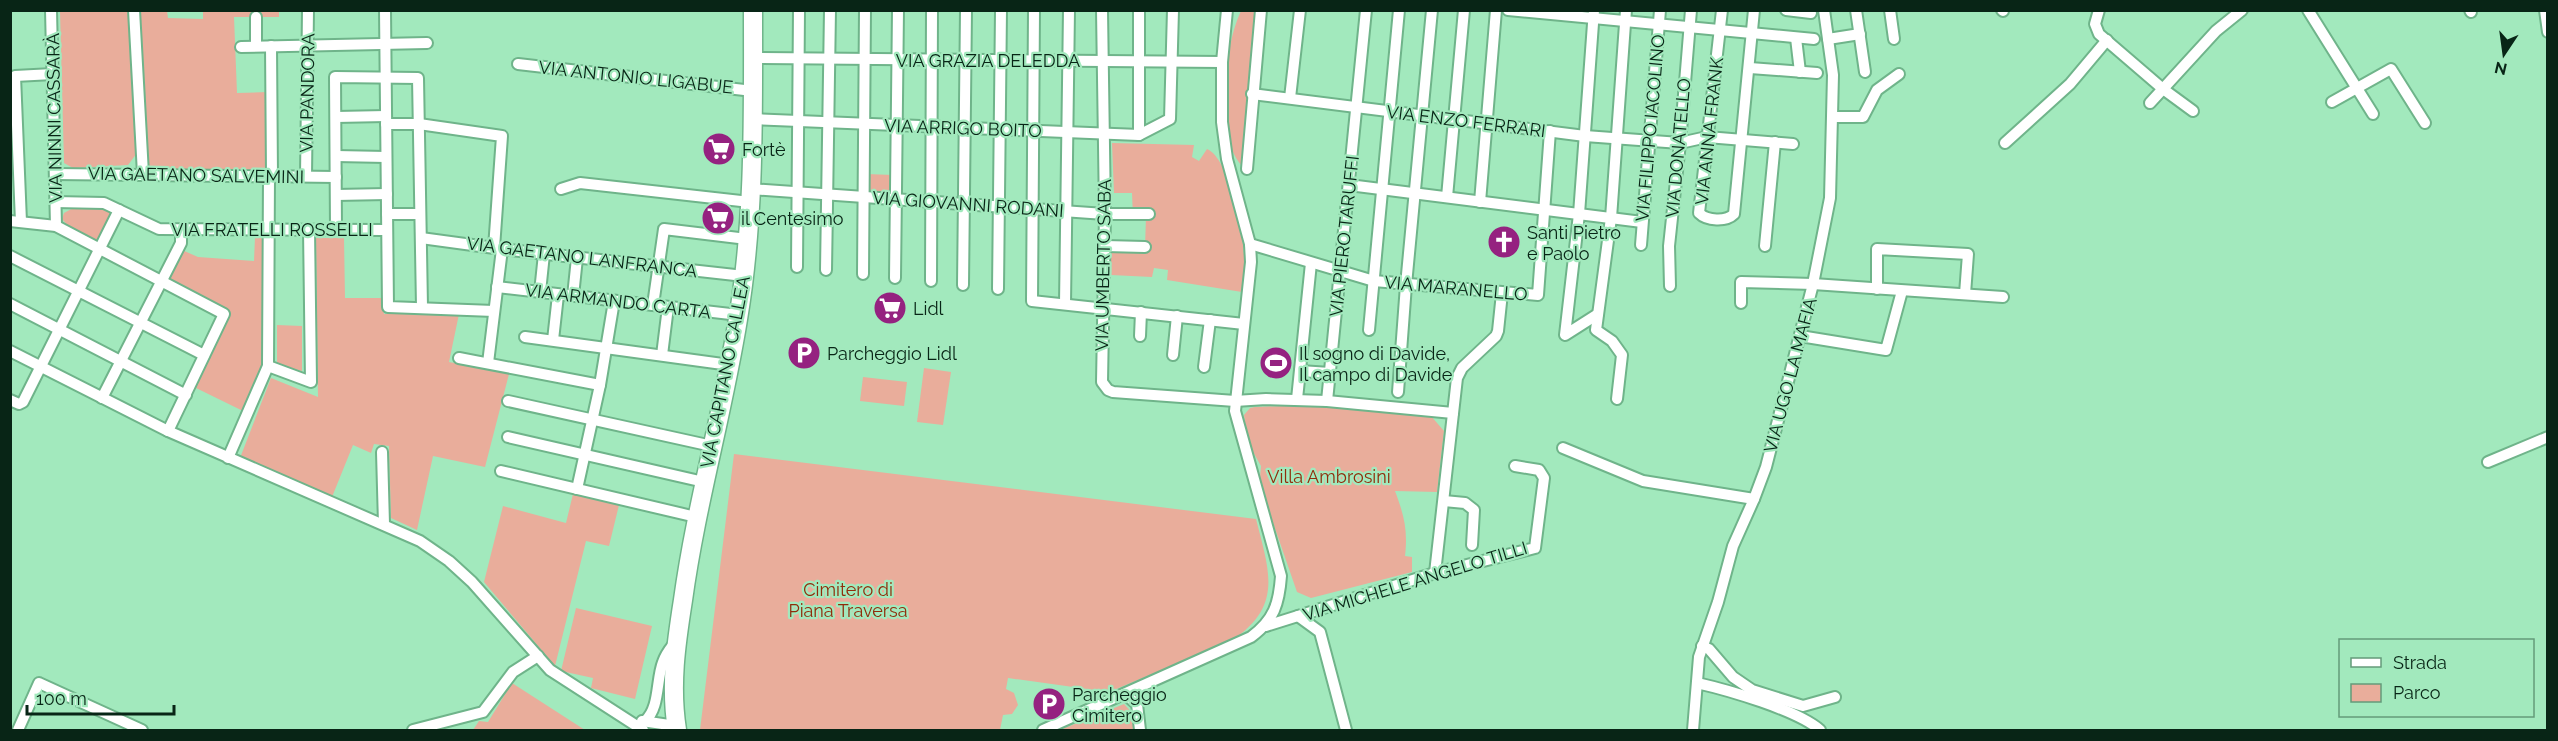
<svg xmlns="http://www.w3.org/2000/svg" width="2558" height="741" viewBox="0 0 2558 741" font-family="Raleway,sans-serif">
<rect width="100%" height="100%" fill="#a2e9bd"/>
<g fill="#e9ad9b">
<path d="M60 11H130L137 153 128 165 73 168 64 163Z"/>
<path d="M139 11H167L168 18 203 19V11H279V17H234L237 93 268 92V168C257 176 172 171 152 171L147 169Z"/>
<path d="M1241 11H1256L1242 166C1214 137 1224 46 1241 11Z"/>
<path d="M1112 143 1194 145 1192 157 1199 161 1207 149C1229 158 1243 230 1244 254 1245 266 1243 279 1242 292L1167 280 1168 270 1154 268 1152 277 1111 275V246L1145 247 1146 217H1133L1132 193H1114Z"/>
<path d="M866 174 893 175 892 192 866 191Z"/>
<path d="M77 206 107 208 111 212 99 239 95 240 70 228 62 219 64 213Z"/>
<path d="M255 237 267 239 265 360 243 411 196 388 230 315 228 311 167 281 182 250 198 257 254 261Z"/>
<path d="M316 238H344L345 298H383L384 314H459L449 362 509 374 485 467 433 456 417 530 391 518 389 446 374 444 371 453 353 445 332 497 240 458 271 378 318 397Z"/>
<path d="M277 325 302 326V371L277 364Z"/>
<path d="M924 368 951 372 943 425 917 422Z"/>
<path d="M863 377 907 382 904 406 860 401Z"/>
<path d="M1309 405 1431 416 1444 431 1437 492 1395 491C1404 515 1408 530 1405 556L1412 557V572L1311 598 1297 592 1269 511 1260 478 1261 466 1248 443 1244 415 1250 408 1255 407Z"/>
<path d="M734 454 1256 519C1269 571 1284 606 1231 641L1109 692 1008 678 1006 689 1014 693 1018 705 1012 714 1003 715 1000 730H700Z"/>
<path d="M573 494 619 505 609 546 586 541 555 666 484 582 503 506 566 523Z"/>
<path d="M576 608 652 626 635 699 591 688 593 678 561 671Z"/>
<path d="M512 683 585 730H473L479 721 488 722Z"/>
<path d="M1124 704 1134 715 1135 730H1060Z"/>
</g>
<g fill="none" stroke-linecap="round" stroke-linejoin="round">
<g stroke="#6fb48a" stroke-width="14">
<g id="street">
<path d="M51 10 56 226"/>
<path d="M134 10 143 174"/>
<path d="M385 10 388 307 494 311"/>
<path d="M1034 10 1032 301 1244 324"/>
<path d="M1102 10 1105 214 1102 382 1108 390 1113 392 1235 401 1266 399 1327 401 1453 413"/>
<path d="M1508 10 1814 39"/>
<path d="M1594 10 1579 214 1565 335 1598 314"/>
<path d="M1722 10 1699 213C1707 221 1726 222 1734 214L1754 10"/>
<path d="M1786 10 1811 13"/>
<path d="M1856 10 1865 72"/>
<path d="M1890 10 1894 39"/>
<path d="M2002 10 2003 11"/>
<path d="M2099 10 2095 24 2099 34 2163 89 2193 111"/>
<path d="M2308 10 2373 114"/>
<path d="M2470 10 2471 12"/>
<path d="M2545 10 2548 32"/>
<path d="M1796 38 1800 72"/>
<path d="M1828 39 1860 34"/>
<path d="M256 46V17"/>
<path d="M271 46 272 176"/>
<path d="M241 47 427 43"/>
<path d="M753 58 1222 62"/>
<path d="M518 64 753 91"/>
<path d="M1750 68 1817 73"/>
<path d="M1252 94 1585 136 1680 143 1707 137 1793 144"/>
<path d="M1290 98 1300 10"/>
<path d="M2332 102 2391 69 2425 123"/>
<path d="M2150 103 2216 31 2242 10"/>
<path d="M336 117 386 116"/>
<path d="M1833 117H1863L1877 90 1899 74"/>
<path d="M752 119 1139 135 1170 119 1173 10"/>
<path d="M386 124H419L502 136 494 248"/>
<path d="M1139 135V10"/>
<path d="M2005 143 2070 84 2107 40"/>
<path d="M336 156 386 157"/>
<path d="M1247 169 1261 10"/>
<path d="M55 174 336 177"/>
<path d="M306 176 308 10"/>
<path d="M1349 185 1642 222"/>
<path d="M561 189 580 183 750 202"/>
<path d="M750 189 1105 214H1149"/>
<path d="M336 195 387 194"/>
<path d="M1447 197 1464 10"/>
<path d="M55 202 104 203 159 229 387 230"/>
<path d="M1480 202 1496 10"/>
<path d="M387 214H420"/>
<path d="M10 221 56 226 224 314 168 431"/>
<path d="M21 222 15 76 53 74"/>
<path d="M336 229 335 77 418 78 422 307"/>
<path d="M421 238 502 249 744 276"/>
<path d="M1250 244 1374 281 1538 295 1550 131"/>
<path d="M1641 245 1660 10"/>
<path d="M1105 246 1145 247"/>
<path d="M1765 246 1775 142"/>
<path d="M10 256 204 355"/>
<path d="M797 267 799 10"/>
<path d="M826 270 830 10"/>
<path d="M863 274 865 10"/>
<path d="M895 278 898 10"/>
<path d="M931 281 932 10"/>
<path d="M963 285 966 10"/>
<path d="M1670 286 1669 246 1680 143 1691 10"/>
<path d="M497 287 739 315"/>
<path d="M998 289 1001 10"/>
<path d="M1877 289V249L1968 254 1965 294"/>
<path d="M540 292 544 254"/>
<path d="M573 296 577 258"/>
<path d="M1741 303V282L1813 284 2003 297"/>
<path d="M10 304 186 395"/>
<path d="M1065 304 1069 10"/>
<path d="M653 305 664 229 747 239"/>
<path d="M1369 330 1399 10"/>
<path d="M1140 336 1141 312"/>
<path d="M1800 336 1886 350 1902 291"/>
<path d="M525 337 730 365"/>
<path d="M553 340 558 295"/>
<path d="M10 351 168 431 420 541 449 561 472 582 550 670 643 730"/>
<path d="M662 355 668 307"/>
<path d="M1173 355 1177 316"/>
<path d="M459 358 600 385"/>
<path d="M488 363 502 249"/>
<path d="M268 366 311 382 309 229"/>
<path d="M1204 367 1210 320"/>
<path d="M1300 371 1330 373"/>
<path d="M1398 392 1406 285 1432 10"/>
<path d="M102 398 181 243V230"/>
<path d="M1297 399 1311 263"/>
<path d="M1617 399 1622 355 1612 341 1596 330 1611 218 1626 10"/>
<path d="M10 400 19 404 23 402 119 210"/>
<path d="M508 401 712 446"/>
<path d="M1327 401 1366 10"/>
<path d="M508 437 704 482"/>
<path d="M1563 448 1643 481 1754 499"/>
<path d="M382 452 384 524"/>
<path d="M228 458 268 366 269 176"/>
<path d="M2488 462 2548 437"/>
<path d="M501 471 696 517"/>
<path d="M577 489 600 385 614 301"/>
<path d="M1444 501 1465 503 1474 510 1472 545"/>
<path d="M1435 573 1457 378 1462 368 1496 336 1498 331 1502 293"/>
<path d="M1298 616 1320 632 1346 730"/>
<path d="M1266 626 1435 573 1535 548 1544 478 1539 470 1515 466"/>
<path d="M1702 646 1709 649 1733 677 1752 690 1803 706 1835 697"/>
<path d="M1697 683C1728 690 1797 710 1820 730"/>
<path d="M1125 694 1137 704 1140 730"/>
<path d="M642 721 676 726"/>
<path d="M645 721C660 708 656 680 663 662 665 656 669 650 673 645"/>
<path d="M18 730 39 683 142 730"/>
<path d="M413 730 483 712 513 672 538 656"/>
<path d="M1043 730 1251 637C1274 620 1279 604 1281 576L1235 411 1251 262 1250 244 1227 159 1222 122V62L1227 10"/>
<path d="M1693 730 1699 657 1718 602 1733 546 1754 499 1766 467 1813 284 1830 198 1833 75 1824 10"/>
</g>
</g>
<g stroke="#6fb48a" stroke-width="21">
<path id="primary" d="M677 730C670 686 676 644 683 600 696 505 723 413 738 319 755 218 753 113 753 10"/>
</g>
<use href="#street" stroke="#fff" stroke-width="10"/>
<use href="#primary" stroke="#fff" stroke-width="18"/>
</g>
<defs>
<g id="supermarket-disc" transform="scale(1.725)"><circle r="9.5" fill="#952280" stroke="#a2e9bd"/><path d="M-6-5.5h2.5l.6 2H6L4.5 2H-2.5L-4.4-4H-6ZM-1.5 3.2a1.3 1.3 0 1 0 .1 0ZM3 3.2a1.3 1.3 0 1 0 .1 0Z" fill="#fff"/></g>
<g id="church-disc" transform="scale(1.725)"><circle r="9.5" fill="#952280" stroke="#a2e9bd"/><path d="M-1.2-6h2.4v3.5h3.3v2.4h-3.3V6h-2.4V-.1h-3.3v-2.4h3.3Z" fill="#fff"/></g>
<g id="parking-disc" transform="scale(1.725)"><circle r="9.5" fill="#952280" stroke="#a2e9bd"/><path d="M-3.5-5.5H1a3.5 3.5 0 0 1 0 7H-1V5.5H-3.5ZM-1-3.4V-.6H.8a1.4 1.4 0 0 0 0-2.8Z" fill="#fff"/></g>
<g id="stadium-disc" transform="scale(1.725)"><circle r="9.5" fill="#952280" stroke="#a2e9bd"/><path d="M0-5a6.5 5 0 1 0 0 10a6.5 5 0 1 0 0-10ZM-3.5-1.8h7v3.6h-7Z" fill="#fff"/></g>
</defs>
<g fill-rule="evenodd">
<use href="#supermarket-disc" x="719" y="149"/>
<use href="#supermarket-disc" x="718" y="218"/>
<use href="#church-disc" x="1504" y="242"/>
<use href="#supermarket-disc" x="890" y="308"/>
<use href="#parking-disc" x="804" y="353"/>
<use href="#stadium-disc" x="1276" y="363"/>
<use href="#parking-disc" x="1049" y="704"/>
</g>
<g text-anchor="middle" dominant-baseline="central" stroke-width="4.5" stroke-linejoin="round" paint-order="stroke">
<g font-size="18" fill="#082516" stroke="#a2e9bd">
<text x="988" y="60">VIA GRAZIA DELEDDA</text>
<text transform="translate(636 77) rotate(6)">VIA ANTONIO LIGABUE</text>
<text transform="translate(307 93) rotate(-89)">VIA PANDORA</text>
<text transform="translate(54 118) rotate(-91)">VIA NINNI CASSARÀ</text>
<text transform="translate(1466 121) rotate(7)">VIA ENZO FERRARI</text>
<text transform="translate(963 128) rotate(2)">VIA ARRIGO BOITO</text>
<text transform="translate(1650 128) rotate(-85)">VIA FILIPPO IACOLINO</text>
<text transform="translate(1709 131) rotate(-84)">VIA ANNA FRANK</text>
<text transform="translate(1678 148) rotate(-85)">VIA DONATELLO</text>
<text transform="translate(196 175) rotate(1)">VIA GAETANO SALVEMINI</text>
<text transform="translate(968 204) rotate(4)">VIA GIOVANNI RODANI</text>
<text x="272" y="229">VIA FRATELLI ROSSELLI</text>
<text transform="translate(1344 236) rotate(-84)">VIA PIERO TARUFFI</text>
<text transform="translate(582 257) rotate(7)">VIA GAETANO LANFRANCA</text>
<text transform="translate(1103 265) rotate(-89)">VIA UMBERTO SABA</text>
<text transform="translate(1456 288) rotate(5)">VIA MARANELLO</text>
<text transform="translate(618 301) rotate(7)">VIA ARMANDO CARTA</text>
<text transform="translate(725 372) rotate(-79)">VIA CAPITANO CALLEA</text>
<text transform="translate(1790 375) rotate(-75)">VIA UGO LA MAFIA</text>
<text transform="translate(1415 581) rotate(-17)">VIA MICHELE ANGELO TILLI</text>
</g>
<g font-size="18" fill="#082516" stroke="#a2e9bd" text-anchor="start">
<text x="742" y="149">Fortè</text>
<text x="741" y="218">il Centesimo</text>
<text x="1527" y="232">Santi Pietro<tspan x="1527" dy="21">e Paolo</tspan></text>
<text x="913" y="308">Lidl</text>
<text x="827" y="353">Parcheggio Lidl</text>
<text x="1299" y="353">Il sogno di Davide,<tspan x="1299" dy="21">Il campo di Davide</tspan></text>
<text x="1072" y="694">Parcheggio<tspan x="1072" dy="21">Cimitero</tspan></text>
</g>
<g font-size="18" fill="#902c0b" stroke="#a2e9bd">
<text x="1329" y="476">Villa Ambrosini</text>
<text x="848" y="589">Cimitero di<tspan x="848" dy="21">Piana Traversa</tspan></text>
</g>
</g>
<rect width="2558" height="741" fill="none" stroke="#082516" stroke-width="24"/>
<rect x="2339" y="639" width="195" height="78" fill="#a2e9bd" stroke="#649b7a" stroke-width="1.5"/>
<rect x="2351" y="658" width="30" height="9" fill="#ffffff" stroke="#649b7a" stroke-width="1.5"/>
<text x="2393" y="669" font-size="18" fill="#082516">Strada</text>
<rect x="2351" y="684" width="30" height="18" fill="#e9ad9b" stroke="#649b7a" stroke-width="1.5"/>
<text x="2393" y="699" font-size="18" fill="#082516">Parco</text>
<g transform="translate(2504 54) rotate(193)" stroke="#a2e9bd" stroke-width="4.5" paint-order="stroke">
<path d="M0-4.5L10 22L0 15L-10 22Z" fill="#082516"/>
<text y="-9" font-size="16" font-weight="bold" text-anchor="middle" fill="#082516">N</text>
</g>
<path d="M27 705v9h147v-9" fill="none" stroke="#082516" stroke-width="3"/>
<text x="36" y="705" font-size="18" fill="#082516" stroke="#a2e9bd" stroke-width="4.5" paint-order="stroke">100 m</text>
</svg>
